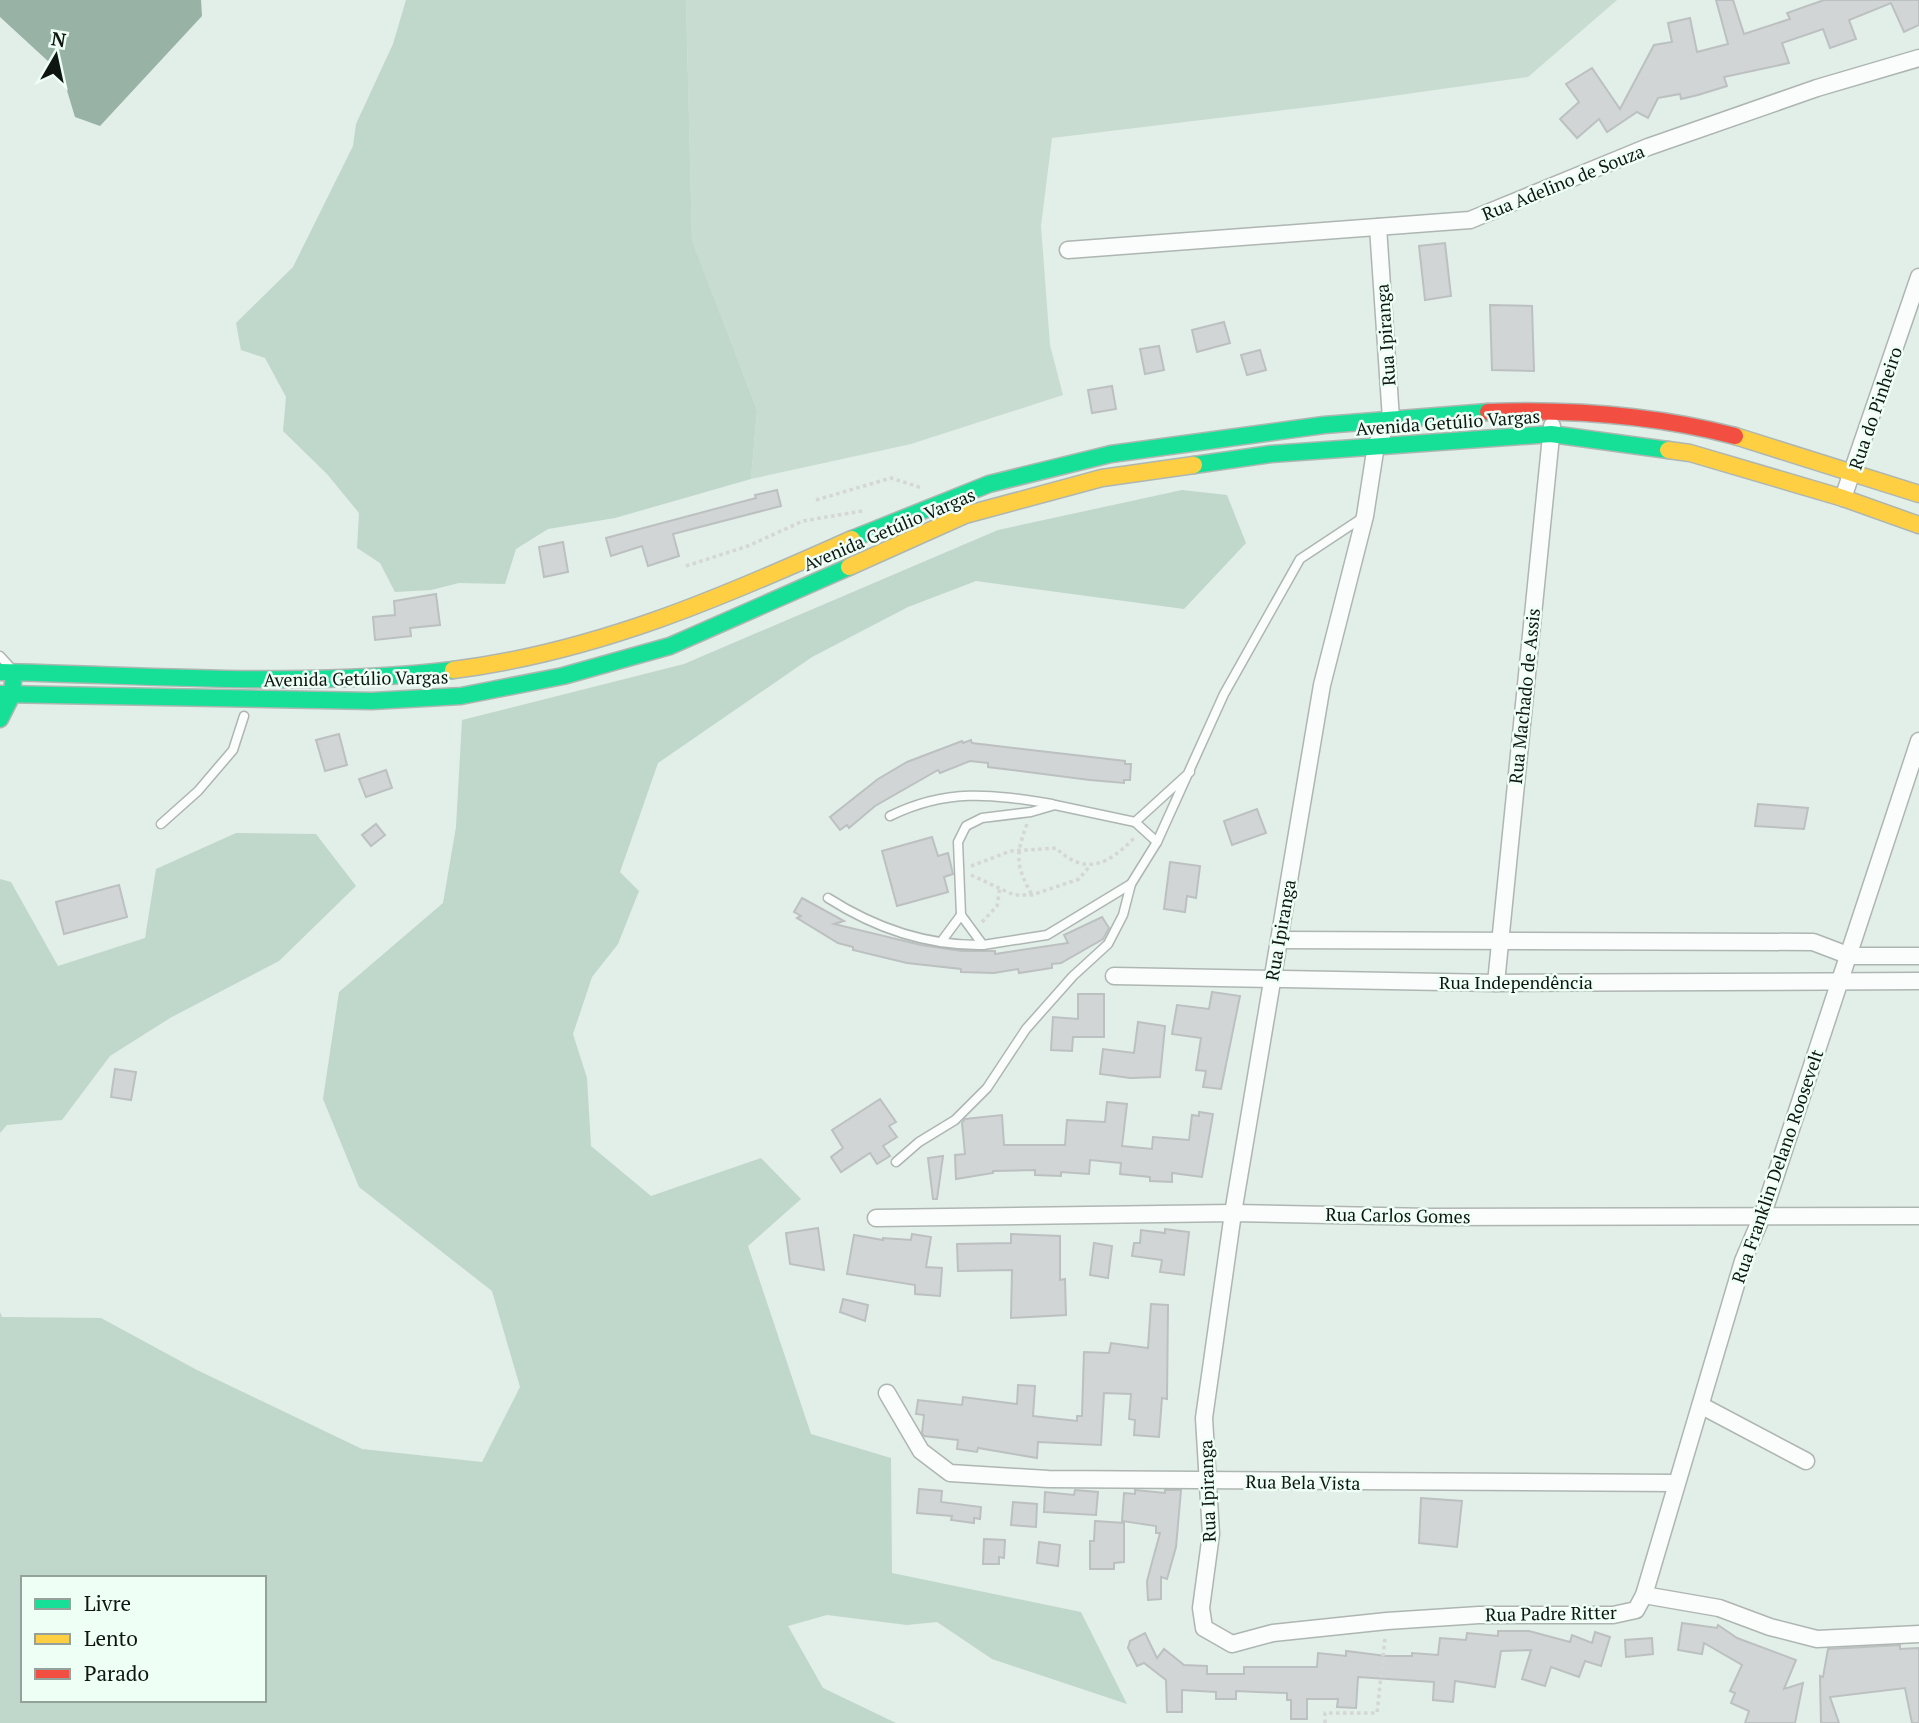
<svg xmlns="http://www.w3.org/2000/svg" width="1919" height="1723" viewBox="0 0 1919 1723" font-family="'PT Serif',serif">
<rect width="100%" height="100%" fill="#e2eee8"/>
<path fill="#c8dcd1" d="M686 0H1617L1528 77 1342 103 1052 138 1041 226 1050 345 1063 395 911 444 751 479 757 410 692 242Z"/>
<g fill="#c0d7cb" fill-rule="evenodd">
<path d="M406 0H686L692 241 757 410 751 479 615 518 548 529 516 549 505 584 459 583 431 590 395 592 380 563 357 548 359 513 327 474 283 431 286 397 265 358 241 350 236 323 293 267 353 146 356 124 393 44Z"/>
<path d="M1182 490 1227 495 1246 543 1184 609 976 581 908 607 812 657 658 763 620 872 639 891 618 944 592 977 573 1034 587 1078 591 1146 651 1196 761 1158 801 1199 748 1246 811 1434 891 1458 892 1573 1081 1612 1127 1704 992 1659 937 1622 907 1625 827 1615 788 1626 823 1688 896 1723H0V1312L2 1317 101 1318 197 1370 362 1449 482 1462 520 1387 492 1291 359 1187 323 1099 339 992 443 903 456 827 462 720 684 664 998 530ZM23 1578H264V1700H23Z"/>
<path d="M236 833 316 834 356 886 279 961 170 1018 110 1056 62 1120 7 1125 0 1133V879L11 882 58 966 145 938 156 869Z"/>
</g>
<path fill="#98b2a6" d="M0 0H201L202 16 100 126 75 117 62 74 0 17Z"/>
<g fill="#d1d5d5" stroke="#bcc0c0" stroke-width="2">
<path d="M1716 0H1733L1744 34 1790 19 1787 13 1824 0H1919V25L1904 32 1891 3 1849 20 1856 39 1830 48 1823 29 1782 43 1789 63 1724 77 1727 86 1698 95 1681 99 1680 94 1658 98 1648 118 1637 112 1607 132 1599 119 1577 138 1560 119 1579 102 1566 84 1592 68 1620 109 1654 45 1672 42 1668 23 1690 18 1697 52 1728 44Z"/>
<path d="M1445 243 1451 296 1425 300 1419 246Z"/>
<path d="M1490 305 1532 306 1534 371 1492 370Z"/>
<path d="M1224 322 1230 343 1197 352 1192 330Z"/>
<path d="M1159 346 1164 370 1145 374 1140 349Z"/>
<path d="M1260 350 1266 370 1247 375 1241 355Z"/>
<path d="M1112 386 1116 409 1092 413 1088 390Z"/>
<path d="M777 490 781 506 673 534 679 556 648 566 642 546 611 556 606 538 756 498 755 495Z"/>
<path d="M563 542 568 572 544 577 539 547Z"/>
<path d="M436 594 440 625 410 628 411 636 375 640 373 617 395 615 394 601Z"/>
<path d="M339 734 347 765 325 771 316 740Z"/>
<path d="M971 740 972 743 1125 761V764H1131L1130 780H1124V783L1090 780 988 767V763L970 761 940 773 938 770 875 806 849 828 847 825 840 830 830 817 878 779 907 762 962 741 963 743Z"/>
<path d="M386 770 392 788 366 797 359 779Z"/>
<path d="M1758 804 1808 808 1804 829 1755 826Z"/>
<path d="M1257 809 1266 833 1232 845 1224 821Z"/>
<path d="M376 824 385 835 371 846 362 835Z"/>
<path d="M932 837 938 856 948 853 953 874 944 877 948 892 897 906 882 851Z"/>
<path d="M1170 862 1200 866 1196 898 1187 896 1185 912 1164 909Z"/>
<path d="M119 885 127 917 64 934 56 902Z"/>
<path d="M802 898 844 921 834 924 921 945 962 951H995V954L1068 943 1064 935 1102 917 1109 928 1103 939 1061 963 1052 964V968L1019 973 1018 969 994 973 961 972V969L907 963 853 950V947L838 943 797 918 801 916 794 912Z"/>
<path d="M1212 992 1240 996 1221 1089 1203 1087 1206 1071 1196 1070 1201 1038 1172 1034 1177 1005 1209 1009Z"/>
<path d="M1078 994H1104V1037H1073L1072 1051 1051 1050 1053 1017 1078 1019Z"/>
<path d="M1138 1022 1165 1026 1160 1077 1130 1078 1100 1074 1103 1049 1134 1053Z"/>
<path d="M115 1069 136 1072 131 1100 111 1097Z"/>
<path d="M880 1099 896 1122 889 1126 897 1137 883 1146 890 1156 877 1164 870 1153 841 1172 831 1157 843 1148 832 1130Z"/>
<path d="M1107 1102 1127 1104 1122 1146 1152 1149 1153 1137 1189 1140 1192 1115 1199 1116V1112L1213 1114 1202 1177 1172 1173V1182L1150 1181V1177L1120 1174 1121 1163 1090 1160 1089 1174 1061 1172V1176L1035 1175V1170L993 1171V1173L956 1179 955 1155 965 1154 962 1123 965 1119 1002 1115 1004 1145H1065L1067 1120 1105 1122Z"/>
<path d="M943 1156 937 1199H933L928 1158Z"/>
<path d="M818 1228 824 1270 790 1264 786 1233Z"/>
<path d="M1165 1229 1189 1232 1184 1275 1160 1272 1162 1260 1132 1256 1134 1243H1140L1141 1230 1165 1233Z"/>
<path d="M912 1234 931 1237 926 1267 942 1268 940 1296 915 1294V1285L847 1274 854 1235 883 1240V1238L911 1240Z"/>
<path d="M1011 1234 1060 1236V1280L1065 1279 1066 1315 1011 1318 1012 1270 958 1271 957 1244 1011 1243Z"/>
<path d="M1094 1243 1112 1246 1108 1278 1090 1275Z"/>
<path d="M843 1299 868 1305 865 1321 840 1312Z"/>
<path d="M1151 1304 1168 1305 1167 1399 1162 1398 1159 1437 1134 1435 1135 1420 1129 1419 1131 1394 1104 1393 1101 1445 1038 1442 1037 1458 978 1448 977 1452 957 1449 958 1440 924 1436 922 1433 924 1415 916 1414 918 1400 962 1405 963 1397 1017 1404 1018 1385 1035 1386 1033 1416 1077 1421V1416H1082L1084 1352 1109 1353 1111 1343 1148 1348Z"/>
<path d="M919 1489 942 1491 941 1502 981 1507 980 1519 974 1518V1523L951 1520 952 1516 917 1513Z"/>
<path d="M1075 1490 1098 1492 1096 1515 1044 1512 1045 1492 1074 1495Z"/>
<path d="M1135 1490 1165 1493V1490H1181L1176 1547 1167 1579 1161 1577V1599L1148 1600 1147 1581 1160 1533H1156V1526L1122 1521 1124 1493 1135 1494Z"/>
<path d="M1421 1498 1462 1501 1457 1547 1419 1543Z"/>
<path d="M1013 1502 1037 1504 1036 1527 1011 1525Z"/>
<path d="M1095 1521 1124 1523V1562L1114 1563V1569H1090V1541H1094Z"/>
<path d="M984 1539 1005 1540 1004 1558 999 1557V1564H983Z"/>
<path d="M1039 1542 1060 1545 1058 1566 1037 1563Z"/>
<path d="M1682 1623 1717 1628 1718 1625 1737 1638 1796 1660 1784 1689 1803 1683 1795 1723H1745L1749 1711 1731 1703 1735 1693 1730 1691 1742 1665 1704 1643 1702 1654 1678 1650Z"/>
<path d="M1498 1631H1529L1570 1642 1572 1635 1592 1643 1595 1632 1610 1637 1601 1666 1585 1661 1579 1677 1551 1667 1545 1686 1522 1679 1531 1650 1501 1651 1495 1687 1455 1681 1453 1702 1433 1700 1434 1682 1358 1677 1356 1708 1337 1707 1338 1699H1307V1719H1291V1700H1287V1693L1257 1692 1236 1691V1699H1216V1692L1182 1690V1712H1167L1166 1680 1144 1663 1137 1666 1128 1648 1130 1641 1145 1633 1157 1658 1164 1649 1184 1665 1207 1666V1674H1244V1667H1317L1318 1653 1346 1656V1651L1386 1656H1412V1653L1438 1655 1440 1638 1466 1640 1467 1633 1498 1636Z"/>
<path d="M1652 1638 1653 1654 1626 1657 1625 1640Z"/>
<path d="M1900 1645V1649L1919 1648V1723H1912L1905 1688 1830 1697 1839 1723H1821L1820 1676 1823 1677 1828 1649Z"/>
</g>
<g fill="none" stroke-linecap="round" stroke-linejoin="round">
<g stroke="#aeb6b2" stroke-width="11">
<g id="lane">
<path d="M0 656 10 667"/>
<path d="M1190 772 1135 822 1055 805 1031 812 982 818 966 826 958 842 961 915 983 945 1047 935 1131 884 1157 842 1224 694 1300 559 1362 518"/>
<path d="M890 816C947 788 991 794 1052 804"/>
<path d="M1135 822 1157 842"/>
<path d="M161 824 198 791 233 750 244 716"/>
<path d="M828 898C875 928 927 946 983 945"/>
<path d="M941 942 961 915"/>
<path d="M896 1162 919 1142 955 1120 987 1088 1026 1029 1073 976 1108 944 1123 915 1131 884"/>
</g>
</g>
<g stroke="#aeb6b2" stroke-width="19">
<g id="street">
<path d="M1378 227 1391 419 1376 445 1365 516 1322 685 1233 1213 1204 1418 1211 1534 1201 1608 1204 1628 1232 1644 1273 1633 1387 1621 1479 1615H1613L1636 1610 1644 1595 1743 1261 1763 1214 1919 741"/>
<path d="M1068 250 1470 220 1648 147 1817 88 1919 58"/>
<path d="M1843 498 1919 277"/>
<path d="M1279 940 1813 942 1850 956H1919"/>
<path d="M1114 976 1496 983 1919 981"/>
<path d="M1496 983 1552 426"/>
<path d="M876 1218 1233 1213 1429 1217 1919 1216"/>
<path d="M887 1393 921 1451 950 1473 1048 1479 1676 1483"/>
<path d="M1702 1406 1806 1461"/>
<path d="M1644 1595 1719 1608 1770 1627 1817 1639 1919 1634"/>
</g>
</g>
<g stroke="#aeb6b2" stroke-width="19">
<g id="fast">
<path d="M1194 465 1271 454 1551 434 1668 450"/>
<path d="M852 539 989 484 1111 454 1324 425 1488 412"/>
<path d="M0 672C151 675 303 688 453 670"/>
<path d="M0 694 372 701 461 696 563 676 670 646 849 567"/>
<path d="M0 719 12 695 13 682"/>
</g>
</g>
<g stroke="#aeb6b2" stroke-width="19">
<g id="slow">
<path d="M1735 436 1919 494"/>
<path d="M1668 450 1690 453 1843 498 1919 525"/>
<path d="M849 567 965 515 1102 478 1194 465"/>
<path d="M453 670C596 652 723 597 852 539"/>
</g>
</g>
<g stroke="#aeb6b2" stroke-width="19">
<path id="jam" d="M1488 412C1572 409 1654 415 1735 436"/>
</g>
<g stroke="#d4d7d5" stroke-width="3.5" stroke-dasharray="3.5 3.5" stroke-linecap="butt">
<path d="M816 500 891 478 922 488"/>
<path d="M686 566 748 546 803 521 862 511"/>
<path d="M1027 824C1015 856 1016 866 1032 895"/>
<path d="M971 866 1011 851 1056 848C1085 876 1108 865 1134 838"/>
<path d="M971 875 1014 895H1032L1079 879 1089 867"/>
<path d="M982 922 997 906 1000 887"/>
<path d="M1325 1723V1713H1377L1385 1638"/>
</g>
<use href="#lane" stroke="#fbfcfc" stroke-width="8"/>
<use href="#street" stroke="#fbfcfc" stroke-width="16"/>
<use href="#fast" stroke="#16e098" stroke-width="16"/>
<use href="#slow" stroke="#ffcf43" stroke-width="16"/>
<use href="#jam" stroke="#f24e42" stroke-width="16"/>
</g>
<g text-anchor="middle" dominant-baseline="central" stroke-width="5" stroke-linejoin="round" paint-order="stroke">
<g font-size="18" fill="#0f1612" stroke="#eefff6">
<text transform="translate(1563 182) rotate(-22)">Rua Adelino de Souza</text>
<text transform="translate(1385 335) rotate(-94)">Rua Ipiranga</text>
<text transform="translate(1875 408) rotate(-71)">Rua do Pinheiro</text>
<text transform="translate(1448 422) rotate(-4)">Avenida Getúlio Vargas</text>
<text transform="translate(889 529) rotate(-23)">Avenida Getúlio Vargas</text>
<text transform="translate(356 678) rotate(-1)">Avenida Getúlio Vargas</text>
<text transform="translate(1524 696) rotate(-84)">Rua Machado de Assis</text>
<text transform="translate(1280 930) rotate(-80)">Rua Ipiranga</text>
<text x="1516" y="982">Rua Independência</text>
<text transform="translate(1777 1166) rotate(-71)">Rua Franklin Delano Roosevelt</text>
<text transform="translate(1398 1215) rotate(1)">Rua Carlos Gomes</text>
<text transform="translate(1303 1482) rotate(1)">Rua Bela Vista</text>
<text transform="translate(1207 1491) rotate(-92)">Rua Ipiranga</text>
<text transform="translate(1551 1613) rotate(-1)">Rua Padre Ritter</text>
</g>
</g>
<rect x="21" y="1576" width="245" height="126" fill="#eefff6" stroke="#95a29b" stroke-width="2"/>
<rect x="35" y="1599" width="35" height="10" fill="#16e098" stroke="#95a29b" stroke-width="2"/>
<text x="84" y="1611" font-size="21" fill="#0f1612">Livre</text>
<rect x="35" y="1634" width="35" height="10" fill="#ffcf43" stroke="#95a29b" stroke-width="2"/>
<text x="84" y="1646" font-size="21" fill="#0f1612">Lento</text>
<rect x="35" y="1669" width="35" height="10" fill="#f24e42" stroke="#95a29b" stroke-width="2"/>
<text x="84" y="1681" font-size="21" fill="#0f1612">Parado</text>
<g transform="translate(56 56) rotate(9)" stroke="#eefff6" stroke-width="5" paint-order="stroke">
<path d="M0-5L12 26L0 18L-12 26Z" fill="#0f1612"/>
<text y="-10" font-size="19" font-weight="bold" text-anchor="middle" fill="#0f1612">N</text>
</g>
</svg>
